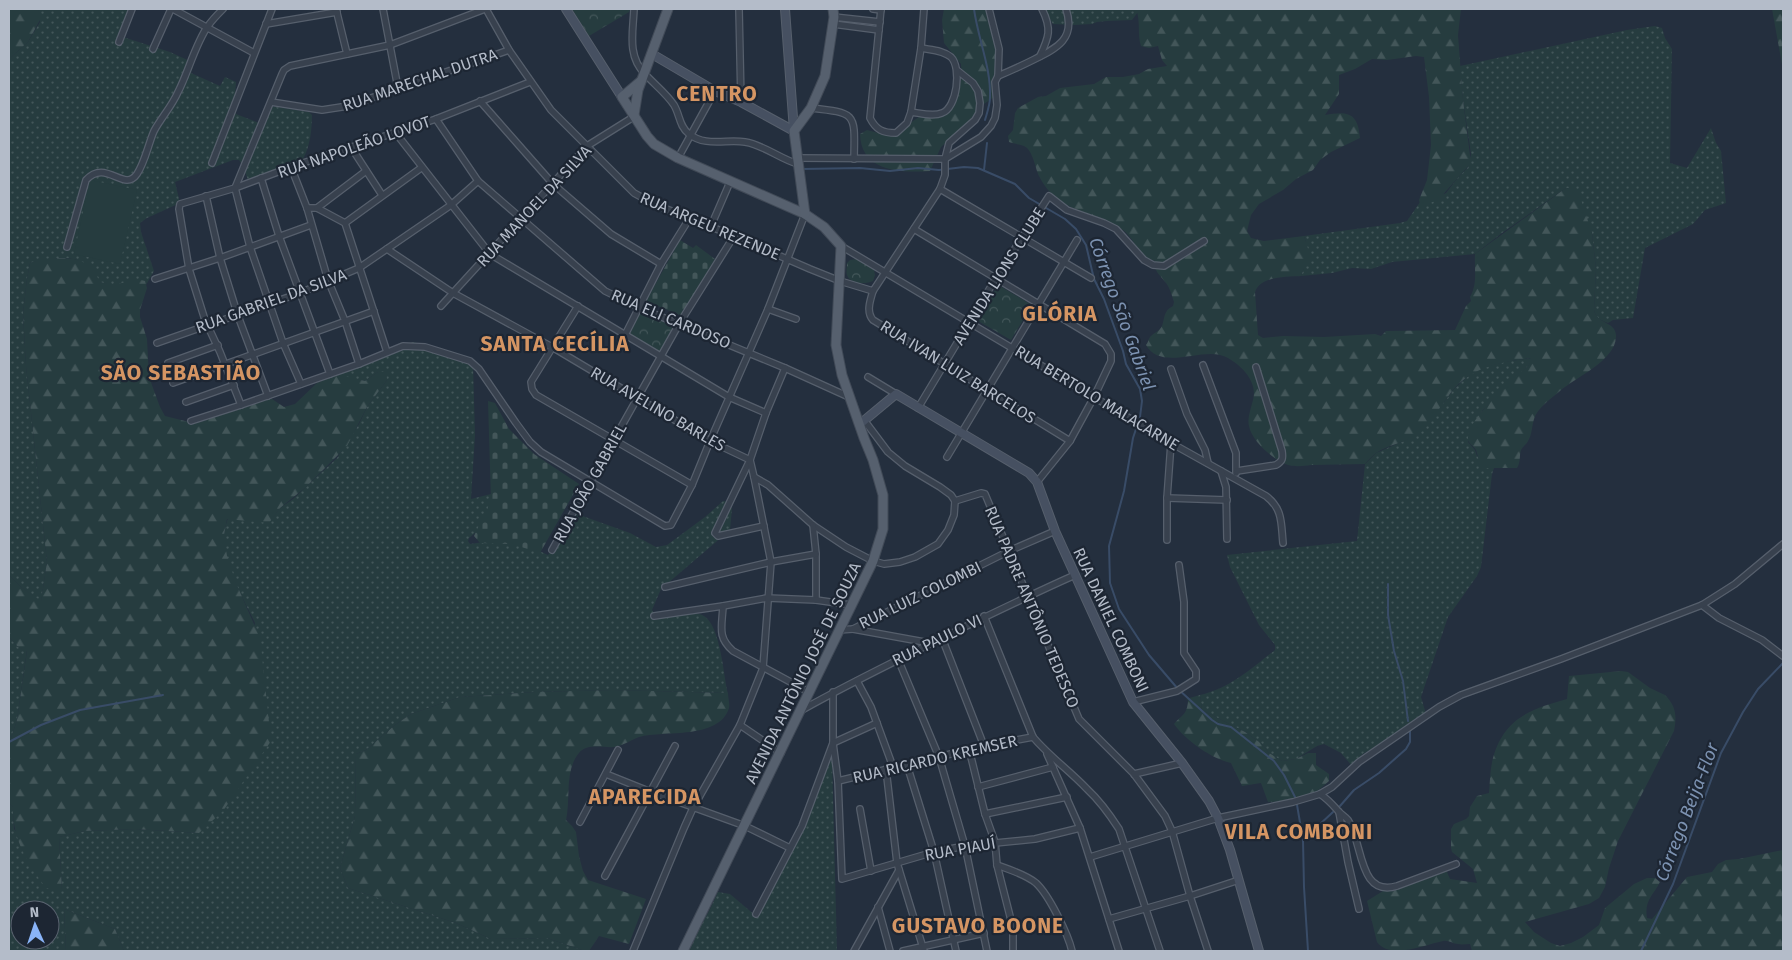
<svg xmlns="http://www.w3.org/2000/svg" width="1792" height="960" viewBox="0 0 1792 960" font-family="'Fira Sans',sans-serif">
<defs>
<pattern id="grass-dots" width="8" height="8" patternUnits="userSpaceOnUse" patternTransform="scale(1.25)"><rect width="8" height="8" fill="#263c3f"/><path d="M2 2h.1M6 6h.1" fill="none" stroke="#435659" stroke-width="1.8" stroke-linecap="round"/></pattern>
<pattern id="forest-firs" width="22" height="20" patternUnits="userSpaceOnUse" patternTransform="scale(1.25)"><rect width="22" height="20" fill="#263c3f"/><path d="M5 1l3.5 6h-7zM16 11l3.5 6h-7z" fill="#435659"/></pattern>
<pattern id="cemetery-stones" width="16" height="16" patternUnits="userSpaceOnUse" patternTransform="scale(1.25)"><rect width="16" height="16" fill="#263c3f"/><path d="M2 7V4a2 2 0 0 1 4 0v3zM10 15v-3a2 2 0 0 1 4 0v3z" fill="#435659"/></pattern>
<pattern id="park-crowns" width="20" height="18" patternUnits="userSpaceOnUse" patternTransform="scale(1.25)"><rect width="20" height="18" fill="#263c3f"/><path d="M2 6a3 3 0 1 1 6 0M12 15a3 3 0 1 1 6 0" fill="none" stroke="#435659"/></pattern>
</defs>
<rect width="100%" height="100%" fill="#242f3e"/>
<g fill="url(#grass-dots)" fill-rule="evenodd">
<path d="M38 9H135L123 37 170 52 194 63 191 73 220 86 225 77 236 82 234 108 236 114 259 123 270 106 309 112 312 115C312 129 310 147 303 159L248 180 243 166 239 160H233L175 182 180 203 147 218 140 223 141 232 154 271 146 285 145 281 126 283 115 286 99 282C96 273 86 264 77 260 67 256 40 260 30 263L27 279 23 313 26 366 47 562 41 602 21 587 9 575V59L28 42 40 22Z"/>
<path d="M1043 9H1136L1138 12 1132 20 1107 21 1097 22 1092 24 1074 25 1053 24Z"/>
<path d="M1655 26 1662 28 1665 38 1672 49 1670 163 1687 168 1711 128 1716 143 1721 151 1726 203 1705 210 1693 224 1645 248 1633 318 1613 320 1608 323C1600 320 1596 318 1594 310L1596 269 1592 233 1566 188 1502 233 1475 254 1392 262 1371 269 1352 268 1332 273 1301 276C1306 263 1309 249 1304 236L1400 223 1407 221 1420 202V204L1446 193 1456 180 1468 167 1471 154 1463 100 1460 66 1627 30Z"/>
<path d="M414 342 473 364 475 435 471 499 503 491 486 524 469 538 468 541 470 544 491 541H518L548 555 577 514 630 533 656 547 667 545 705 517 723 501 730 502 732 509 730 530 661 589 652 610 656 616C670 617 685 612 698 614 721 616 723 676 728 693L613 690 536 692 460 697 411 714 395 725 366 750 356 754 355 816 340 868 348 888 456 923 491 939 547 938 585 951H124L115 929 64 909 66 951H9V803L13 807 14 829 62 890 59 837 85 831 135 829 199 833 255 623C243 598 222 562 224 534 225 529 226 523 228 518L269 522 280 508 293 499 337 458 359 424 367 407 387 380 378 372 365 381 338 376 342 368 398 345ZM20 910H50V940H20Z"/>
<path d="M1532 358 1529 365 1482 411 1468 442 1475 450 1477 456 1494 468 1492 474 1481 567 1477 576 1448 617 1421 697 1426 714 1395 734 1380 749C1364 750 1362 754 1352 766L1341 753 1324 744 1317 746 1296 759 1282 761 1269 753 1262 744 1245 732 1202 710 1200 695C1229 689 1252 668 1275 650V645L1259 625 1230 567 1227 555 1357 541 1365 464 1376 453 1408 439 1444 402 1454 389 1467 377 1480 368 1504 362Z"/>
<path d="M9 637 18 647 27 650 17 720 9 744Z"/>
<path d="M832 758 837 951H686L709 911 718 892 730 894 756 916 781 874Z"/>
</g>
<g fill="url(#forest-firs)">
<path d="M9 9H38L41 18 28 42 9 59Z"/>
<path d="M944 9H985L997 44 994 97 981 106 964 127 941 147 930 171C901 173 861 172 860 134L867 130 886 135 898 134 904 127 919 117 934 116 948 106 955 97 962 77 961 64 944 43 942 20Z"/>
<path d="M1136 9H1461L1458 35 1463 100 1471 163 1439 199 1426 205 1420 204 1419 200 1427 180 1431 145 1429 97 1424 57 1416 56 1387 60 1372 59 1355 69 1339 75V94L1325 115C1347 111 1358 112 1360 138L1331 152 1320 160 1313 170 1296 179 1283 190 1259 204 1251 215 1247 231 1251 238 1264 241 1304 236 1310 255 1309 263 1304 268 1301 276C1286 277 1260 276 1255 292L1258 335 1263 338 1283 336 1324 337 1375 334 1381 336 1386 331 1455 330 1466 306 1471 301 1470 297C1478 283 1474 269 1475 254L1566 188H1570L1579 194 1592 233 1596 269 1594 310C1597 325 1617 321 1616 337 1615 361 1576 377 1560 391 1552 398 1537 408 1534 419 1532 425 1532 435 1528 441 1527 444 1523 446 1521 450 1519 456 1521 462 1517 468H1483C1479 463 1478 456 1476 450 1473 445 1468 444 1468 438 1468 418 1514 379 1529 365L1531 358C1497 363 1468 367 1447 398 1439 408 1431 423 1421 432 1407 443 1389 444 1376 453 1372 456 1368 460 1365 464 1347 464 1329 465 1311 465 1304 466 1295 467 1288 465 1274 460 1252 442 1249 426 1247 419 1251 408 1253 400 1258 382 1242 366 1228 358 1206 344 1162 373 1146 345 1148 343 1148 340 1150 337 1153 333 1159 332 1162 326 1165 318 1163 311 1173 306L1174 302C1172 296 1170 288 1166 283 1161 276 1153 271 1155 261 1138 257 1135 239 1123 230 1101 214 1069 213 1050 192 1046 188 1042 182 1039 176 1035 168 1033 150 1024 146 1019 144 1014 144 1009 142L1008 136 1013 130 1015 113 1018 108 1038 97 1046 96 1060 88 1094 84 1106 77H1123L1139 74 1148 69 1167 66 1162 60 1158 46 1149 48 1141 46C1137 34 1141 22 1136 9Z"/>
<path d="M1772 9H1783V70Z"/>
<path d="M42 259C68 258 88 254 100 282 113 285 120 286 133 278L145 281 147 288 140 310V317L147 339 149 377 160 407 165 416 189 422H200L263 400 272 399 284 407 295 404 317 383 333 376 340 375 365 381 378 372H386L387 380 367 407 347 446 306 487 280 508 269 523 227 519 224 535 227 556 236 583 260 638 271 741 223 811 199 833 135 829 85 831 59 837 62 890 46 888C28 864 12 839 13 807L9 803V744L17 720 27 651 18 647 9 637V575L21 587 41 601 47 562 26 366 23 313 27 279 30 263Z"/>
<path d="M1621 671 1628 672 1650 688 1665 695C1676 706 1677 716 1674 731L1618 841 1609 868 1605 887 1599 898 1589 904 1525 922 1534 932 1551 943 1560 946 1571 943 1583 937 1599 925 1605 908 1634 884 1647 878H1655L1660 882C1653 896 1644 900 1647 918L1652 919 1687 877 1712 872 1718 864 1726 860 1739 859 1783 850V951H1472L1470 944C1466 944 1462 945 1458 944 1453 944 1449 940 1443 941 1424 945 1390 960 1377 942L1367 901 1391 886 1443 870 1447 872 1450 879 1477 883 1473 869 1452 852 1451 848V829L1454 824 1466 819 1469 816 1470 807 1477 796 1489 793C1490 782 1490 769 1493 758 1504 718 1531 709 1567 699L1569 676Z"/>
<path d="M613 690 728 693C728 698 730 704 729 708 719 740 664 730 639 737 631 740 624 745 615 747 603 748 587 743 579 753 564 771 571 799 566 820L572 826 576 832 579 856 583 871 588 880 646 899 629 944 599 936 589 951H585L547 938 491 939 456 923 348 888 340 868 355 816 356 754 366 750 395 725 411 714 460 697 536 692Z"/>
<path d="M1200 695 1202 710 1245 732 1262 744 1269 753 1282 761 1296 759 1308 753H1316V765L1329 774V781L1313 795 1300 797 1296 801 1268 802 1261 783 1242 786 1231 763C1212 759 1185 740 1174 724 1182 714 1187 716 1188 700L1186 699Z"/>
<path d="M64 909 115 929 124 951H66Z"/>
</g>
<g fill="url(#cemetery-stones)">
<path d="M680 240 693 248 696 245 715 259 682 316 646 301Z"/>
<path d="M488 401 495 403 509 429 534 454 579 484 540 553 512 544 480 543 474 536 491 501Z"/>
</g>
<g fill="url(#park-crowns)">
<path d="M572 9H630L629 12 589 36Z"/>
<path d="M857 259 874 270 875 275 873 281C867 284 850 285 847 275 846 272 847 266 847 263L850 260Z"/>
<path d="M998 285 1032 305 1011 340 978 321Z"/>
<path d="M640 312 673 326 660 353 630 334Z"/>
</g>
<path fill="#263c3f" d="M90 180 137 190 120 264 74 254Z"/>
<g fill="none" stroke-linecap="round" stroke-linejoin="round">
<g stroke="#394c67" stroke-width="2">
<path d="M974 9C978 39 991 67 990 97 990 105 987 113 985 120"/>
<path d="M802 169 860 168 890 171 918 168 939 170 964 167 978 168 1015 184 1029 198 1065 219 1076 229 1086 245 1094 279 1104 299 1123 351 1126 364 1140 389 1142 401 1140 417 1133 438 1124 491 1109 546 1110 583 1119 609 1149 655 1178 689 1212 720 1218 724 1231 727 1274 761 1284 775 1296 799 1303 840 1304 887 1308 951"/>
<path d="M984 170 987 143"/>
<path d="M1388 584V615L1394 651 1403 681 1408 721"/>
<path d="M9 742 41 725 80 710 163 695"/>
<path d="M1340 806 1354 790 1379 773 1406 749 1410 742V731"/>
<path d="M1304 839 1333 812"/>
<path d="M1641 951 1673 884 1721 753 1743 712 1758 689 1783 663"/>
</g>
<g stroke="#565f6c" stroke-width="8">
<g id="street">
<path d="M173 9 254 53"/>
<path d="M336 9 347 54"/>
<path d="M383 9 398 88"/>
<path d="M486 9 509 50 551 110 634 193 654 204 734 236 810 269 840 281 873 291 940 189 945 175V159L949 143 975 120 979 113 980 103 978 91 973 83 958 71"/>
<path d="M634 9C633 32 627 56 645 74 654 84 666 93 674 105 680 115 679 126 689 134 705 147 727 139 745 142 764 145 780 159 798 164"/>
<path d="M739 9 741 102"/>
<path d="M873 9 881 10"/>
<path d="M881 9 870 118C876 130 883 133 896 133L907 123 911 112 921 48 924 9"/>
<path d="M834 17 880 22"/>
<path d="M266 24 337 12"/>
<path d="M833 24 879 30"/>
<path d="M119 42 132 9"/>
<path d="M153 49 171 9"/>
<path d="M1040 56C1049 37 1052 29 1042 9"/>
<path d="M998 76C1010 71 1021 66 1033 60 1057 48 1076 39 1066 9"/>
<path d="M480 101 553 184 611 234 661 264"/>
<path d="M271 102 322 110 348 106 509 50"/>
<path d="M811 108C857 113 855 113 854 159"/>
<path d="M911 112C920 113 933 117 942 113 957 108 962 68 951 57 943 50 931 50 921 48"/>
<path d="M436 119 478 181 605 291 640 308 785 368 849 397"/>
<path d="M395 132 490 254 729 397 766 413"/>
<path d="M351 147 382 195"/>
<path d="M678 158 715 91"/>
<path d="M797 158 945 159"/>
<path d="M945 159 981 137 991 126 995 118 997 105 995 82 998 76 999 49 989 9"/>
<path d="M212 163 272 9"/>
<path d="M291 167 307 208 328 280 345 321 359 364"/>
<path d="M261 178 279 236 330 374"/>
<path d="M940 189 1091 278"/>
<path d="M206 196 220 258 238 316 268 396"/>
<path d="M307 208H317L345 223 387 352"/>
<path d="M317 208 366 171"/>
<path d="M345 223 421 168"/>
<path d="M711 226 730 182"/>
<path d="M914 229 1105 344 1111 354V361L1094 397 1070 441 1037 482"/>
<path d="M841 246 1171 443 1266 496C1283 509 1281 523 1283 543"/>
<path d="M67 247 86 180C106 158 124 193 137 174 145 162 148 145 154 131 161 118 172 106 178 92 188 73 196 42 208 26 212 20 218 14 223 9"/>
<path d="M387 249 453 293 552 347 710 441 750 460 715 533 718 536 764 526"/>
<path d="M155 279 220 258 311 225"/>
<path d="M873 291C870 301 866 312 873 320L1070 441"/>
<path d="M441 306 587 146 635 116"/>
<path d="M578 306 531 382 532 389 536 395 692 485"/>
<path d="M768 309 796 319"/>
<path d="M625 335 661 264 689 219"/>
<path d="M157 343 300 293 359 268 451 205 478 181"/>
<path d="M168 363 218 345"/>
<path d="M1203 365 1236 453V473"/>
<path d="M785 368 766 413 750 460 754 477 768 485 813 525 846 547 873 561 884 564 900 562 915 557 938 544 948 530 954 515 955 501 951 495 940 487 905 466 888 452 864 420"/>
<path d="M1171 369 1187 414 1205 450 1208 463"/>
<path d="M868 377 896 394"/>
<path d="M173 383 374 311"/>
<path d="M301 384 283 343 250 247 235 188 282 74 284 70 290 66 390 45 485 9"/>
<path d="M186 402 234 385"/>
<path d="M241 405 220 352 205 320 189 269 179 209 180 204 235 188 291 167 436 119 530 82"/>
<path d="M918 408 996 278 1049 196 1067 210 1104 223 1116 229 1144 260 1153 265 1164 266 1204 241"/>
<path d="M191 421 241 405 359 364 403 346 425 347 470 361 479 369 516 423 530 442 541 452 665 526 671 525 692 485 710 441 768 309 805 214"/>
<path d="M947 457 1077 240"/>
<path d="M1221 471 1226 487 1227 539"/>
<path d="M1237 471 1276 465C1283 461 1283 458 1282 451L1256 367"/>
<path d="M1167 498 1227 500"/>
<path d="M955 501 981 493 985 494 1079 719 1134 774 1165 816 1172 831 1190 896 1208 951"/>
<path d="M813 525 816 554V600"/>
<path d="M1167 540V498L1171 443"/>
<path d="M552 550 679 324 734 236"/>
<path d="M665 587 771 562 816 554"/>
<path d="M1702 605 1719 618 1762 640 1783 656"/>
<path d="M723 606C722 627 717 637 733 651L809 692"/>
<path d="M654 616 723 606 767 598 816 600 851 605"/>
<path d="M984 616 1033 737C1049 756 1070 771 1087 789 1100 801 1110 815 1119 829L1160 951"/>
<path d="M853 629 930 643"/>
<path d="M839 630 853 629 1009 551 1055 531"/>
<path d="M942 638 984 746"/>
<path d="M898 659 939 757 965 846 987 951"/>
<path d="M857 681 871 707 893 767"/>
<path d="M833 692V743L838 781 842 879 934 852 965 846 1035 839 1080 828"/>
<path d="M1133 702 1177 691 1196 679V671L1184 653V602L1179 565"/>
<path d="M802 710C848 684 896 661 944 637 987 616 1030 595 1075 575"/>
<path d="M740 725 781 753"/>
<path d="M969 749 985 814 995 842 997 865 1013 928V951"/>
<path d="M1047 754 1080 828 1119 951"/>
<path d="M907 765 934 852 956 951"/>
<path d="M886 769 897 863 924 951"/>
<path d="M606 774 651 792 745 826 790 848"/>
<path d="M1134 774 1182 763"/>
<path d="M838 781 984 746 1033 737"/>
<path d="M978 787 1053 767"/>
<path d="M1320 794C1329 800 1332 804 1339 812 1342 815 1346 817 1348 820 1363 842 1358 898 1397 886L1456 864"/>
<path d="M860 809 871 871"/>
<path d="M1339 812 1348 862 1359 909"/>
<path d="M985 814 1067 797"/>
<path d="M580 822 618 750"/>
<path d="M1090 857 1218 818 1293 802 1320 794 1332 787 1359 762 1439 707 1461 695 1561 659 1702 605 1735 584 1783 544"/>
<path d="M997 865C1010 870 1025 874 1036 883 1049 895 1068 934 1072 951"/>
<path d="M605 876 675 746"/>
<path d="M878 907 890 951"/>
<path d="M756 914 802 826 833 743 877 723"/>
<path d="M1109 919 1190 896 1239 880"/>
<path d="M633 951 684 828 693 808 740 725 763 668 771 562 754 477"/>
<path d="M854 951 899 870"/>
<path d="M903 951 984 933"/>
</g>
</g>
<g stroke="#565f6c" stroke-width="10">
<g id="secondary">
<path d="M566 9 622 97"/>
<path d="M785 9 794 131"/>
<path d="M652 54 715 91 741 102 794 131"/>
<path d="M860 424 896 394 1029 473 1037 482 1055 531 1133 702 1182 763 1209 801 1218 818 1230 850 1259 951"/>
</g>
</g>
<g stroke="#414a57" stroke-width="11">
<g id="primary">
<path d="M641 81 622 97 647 136 654 144 678 158 805 214 824 227 841 246 836 345 842 375 864 438 873 460 883 495V529L873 561 683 951"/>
<path d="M634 115 638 90 668 9"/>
<path d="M805 214 794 131 811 108 825 76 834 17 833 9"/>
</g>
</g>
<use href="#street" stroke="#38414e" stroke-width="5.5"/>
<use href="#secondary" stroke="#465061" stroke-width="8"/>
<use href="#primary" stroke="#56606e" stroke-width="9"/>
</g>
<g text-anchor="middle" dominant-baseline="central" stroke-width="4.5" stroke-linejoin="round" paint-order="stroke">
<g font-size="16" fill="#b4bcc9" stroke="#1d2633">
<text transform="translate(420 80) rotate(-19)">RUA MARECHAL DUTRA</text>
<text transform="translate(354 147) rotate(-19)">RUA NAPOLEÃO LOVOT</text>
<text transform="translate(534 206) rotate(-47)">RUA MANOEL DA SILVA</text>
<text transform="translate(710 226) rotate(23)">RUA ARGEU REZENDE</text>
<text transform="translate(999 276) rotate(-58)">AVENIDA LIONS CLUBE</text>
<text transform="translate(271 301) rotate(-20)">RUA GABRIEL DA SILVA</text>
<text transform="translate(671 319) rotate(23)">RUA ELI CARDOSO</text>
<text transform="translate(958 372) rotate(32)">RUA IVAN LUIZ BARCELOS</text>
<text transform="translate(1097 398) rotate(31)">RUA BERTOLO MALACARNE</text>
<text transform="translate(658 409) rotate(30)">RUA AVELINO BARLES</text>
<text transform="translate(590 483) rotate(-61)">RUA JOÃO GABRIEL</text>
<text transform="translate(920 595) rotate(-26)">RUA LUIZ COLOMBI</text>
<text transform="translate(1032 607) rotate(67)">RUA PADRE ANTÔNIO TEDESCO</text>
<text transform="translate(1111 620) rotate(65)">RUA DANIEL COMBONI</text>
<text transform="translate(937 640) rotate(-26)">RUA PAULO VI</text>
<text transform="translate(803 673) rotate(-64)">AVENIDA ANTÔNIO JOSÉ DE SOUZA</text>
<text transform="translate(935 759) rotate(-13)">RUA RICARDO KREMSER</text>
<text transform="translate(960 849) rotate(-10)">RUA PIAUÍ</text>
</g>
<g font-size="18" font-style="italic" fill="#7c92b1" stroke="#1d2633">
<text transform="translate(1122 314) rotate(70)">Córrego São Gabriel</text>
<text transform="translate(1687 812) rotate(-69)">Córrego Beija-Flor</text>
</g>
<g font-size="21" font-weight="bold" letter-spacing="1" fill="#d59563" stroke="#1d2633">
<text x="717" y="94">CENTRO</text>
<text x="1060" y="314">GLÓRIA</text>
<text x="555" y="344">SANTA CECÍLIA</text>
<text x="181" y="373">SÃO SEBASTIÃO</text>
<text x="645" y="797">APARECIDA</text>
<text x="1299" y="832">VILA COMBONI</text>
<text x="978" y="926">GUSTAVO BOONE</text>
</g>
</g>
<rect width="1792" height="960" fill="none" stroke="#b4bcc9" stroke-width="20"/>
<g transform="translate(35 925) rotate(357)"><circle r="24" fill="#1d2633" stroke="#59626f"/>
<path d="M0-4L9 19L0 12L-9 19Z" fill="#8ab4f8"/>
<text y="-8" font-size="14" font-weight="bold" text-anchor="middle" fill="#b4bcc9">N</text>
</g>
</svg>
